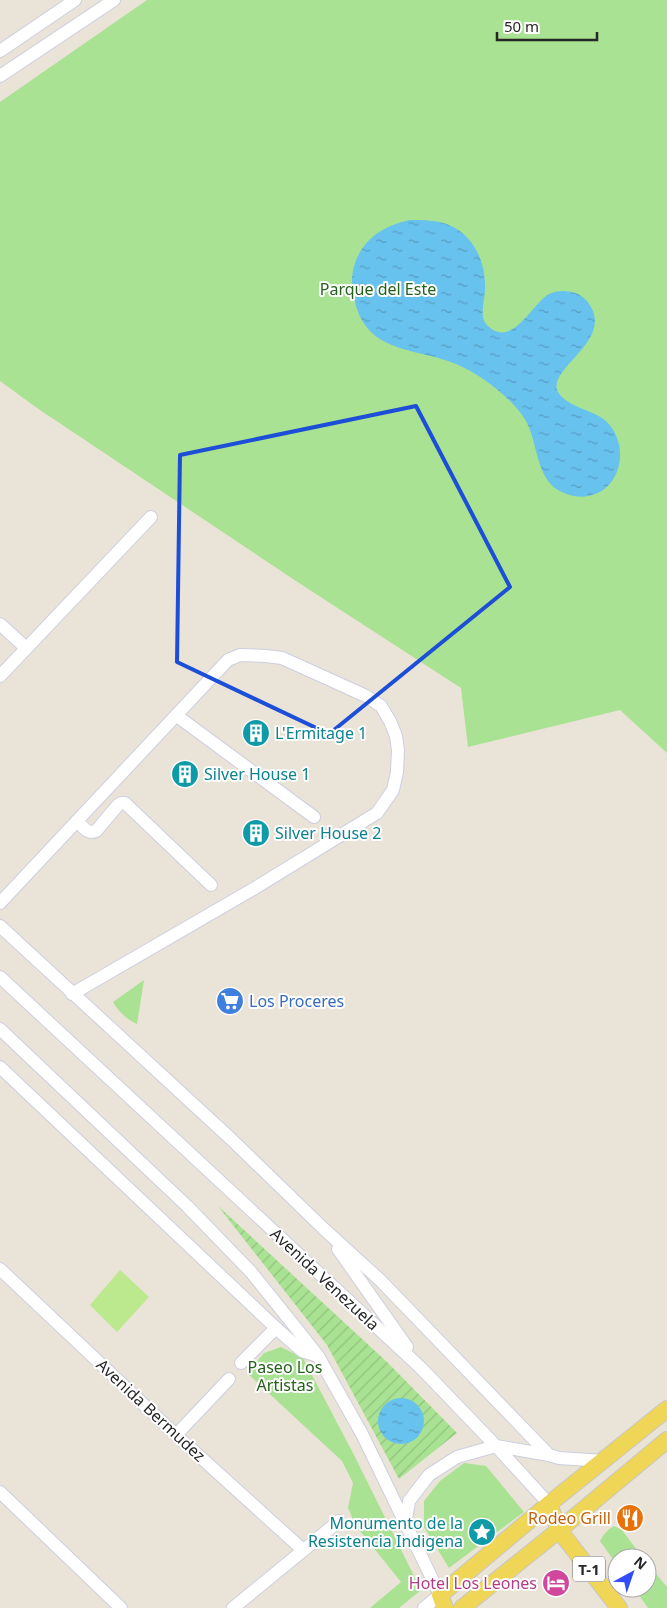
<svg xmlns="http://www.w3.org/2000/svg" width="667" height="1608" viewBox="0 0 667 1608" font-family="'Noto Sans',sans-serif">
<defs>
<pattern id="garden-furrows" width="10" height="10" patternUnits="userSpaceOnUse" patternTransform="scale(1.25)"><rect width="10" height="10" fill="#a9e292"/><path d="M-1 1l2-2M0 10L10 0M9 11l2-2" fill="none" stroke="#91c27e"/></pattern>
<pattern id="water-ripples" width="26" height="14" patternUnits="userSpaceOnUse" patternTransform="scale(1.25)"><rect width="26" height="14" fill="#68c2ee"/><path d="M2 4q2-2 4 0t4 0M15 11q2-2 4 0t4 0" fill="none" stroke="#569ec1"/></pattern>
</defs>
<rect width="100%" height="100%" fill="#eae3d7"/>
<g fill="#a9e292">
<path d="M147 0H667V753L620 710 468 747 461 688 299 583 37 408 0 381V102Z"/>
<path d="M144 980 137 1024C126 1019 119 1012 113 1002Z"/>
<path d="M281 1347 303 1358 354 1455 421 1590 399 1608H370L401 1582 356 1526 348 1508 353 1483 342 1461 247 1373 264 1353Z"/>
<path d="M464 1463 486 1466 524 1512 449 1568 424 1527V1501L440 1481Z"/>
<path d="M614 1526 622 1530 643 1558H617V1565L600 1541C604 1534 607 1530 614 1526Z"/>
<path d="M647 1563 667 1587V1608H648L634 1588H647Z"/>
</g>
<path fill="url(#garden-furrows)" d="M218 1206 388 1363 457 1433 399 1479 327 1345Z"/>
<path fill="#bde98e" d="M120 1270 149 1297 117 1332 90 1305Z"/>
<g fill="url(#water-ripples)">
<path d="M410 220C423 220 437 220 449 225 474 235 486 263 485 289 485 301 478 317 488 326 511 348 531 307 546 296 552 292 557 291 564 291 574 292 579 293 586 300 620 339 545 368 558 392 566 407 595 410 607 422 630 445 622 490 588 496 581 498 571 496 564 493 538 483 538 450 529 427 525 418 519 410 512 403 496 387 477 373 456 364 418 348 370 354 356 306 352 292 350 277 355 263 364 238 385 225 410 220Z"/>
<circle cx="401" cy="1421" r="23"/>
</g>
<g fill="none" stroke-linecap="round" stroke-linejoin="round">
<g stroke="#cdcfe0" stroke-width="14">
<g id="minor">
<path d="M0 51 75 0"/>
<path d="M0 76 114 0"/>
<path d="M0 624 26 648"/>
<path d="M0 676 151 517"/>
<path d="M177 716 314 817"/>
<path d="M77 821C83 827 88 835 96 831L118 805 121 803H125L211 885"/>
<path d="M0 903 228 660 240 655 266 656 282 658 366 696 381 706 390 721 396 736 398 750 397 772 393 790 377 813 255 888 72 994"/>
<path d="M0 926 231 1139 325 1230 380 1280 549 1455 559 1458 604 1461"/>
<path d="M0 977 421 1368 496 1446 549 1504"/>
<path d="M0 1029 187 1206 251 1272 300 1333 318 1356 362 1434 440 1595 424 1608"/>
<path d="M0 1067 276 1328 302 1351 318 1356"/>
<path d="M338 1249 407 1347"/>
<path d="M0 1269 176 1435 303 1550"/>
<path d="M241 1363 276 1328"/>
<path d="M176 1435 229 1379"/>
<path d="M0 1492 121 1608"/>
<path d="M405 1525 409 1501 429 1475 457 1457 496 1446 549 1455"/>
<path d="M233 1608 339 1521"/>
</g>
</g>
<g stroke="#c7c7c7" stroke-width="18">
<g id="major">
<path d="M549 1504 559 1530 619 1608"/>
<path d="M445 1608 440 1595 549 1504 667 1409"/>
<path d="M462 1608 559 1530 667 1440"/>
</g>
</g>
<use href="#minor" stroke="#fff" stroke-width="12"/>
<use href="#major" stroke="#f0d656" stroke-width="16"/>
</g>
<path fill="none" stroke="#1d4ed8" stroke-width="4" stroke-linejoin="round" d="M416 406 510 587 329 734 177 662 180 455Z"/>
<defs>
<g id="building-disc" transform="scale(1.4375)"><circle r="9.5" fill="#0f9aa8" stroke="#fff"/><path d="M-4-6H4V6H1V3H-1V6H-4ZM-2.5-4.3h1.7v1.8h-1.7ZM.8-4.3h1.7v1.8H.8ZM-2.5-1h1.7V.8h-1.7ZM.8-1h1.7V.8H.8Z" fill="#fff"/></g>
<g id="supermarket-disc" transform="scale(1.4375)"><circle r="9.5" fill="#3f7fe0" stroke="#fff"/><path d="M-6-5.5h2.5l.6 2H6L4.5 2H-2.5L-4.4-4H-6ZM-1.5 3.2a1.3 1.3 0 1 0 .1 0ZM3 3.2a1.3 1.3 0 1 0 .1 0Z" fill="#fff"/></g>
<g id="restaurant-disc" transform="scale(1.4375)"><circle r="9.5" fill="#e8710a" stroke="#fff"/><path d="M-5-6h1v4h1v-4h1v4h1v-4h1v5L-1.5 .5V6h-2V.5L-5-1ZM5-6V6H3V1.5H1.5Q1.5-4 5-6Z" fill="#fff"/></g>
<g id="sight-disc" transform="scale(1.4375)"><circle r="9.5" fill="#0f9aa8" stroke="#fff"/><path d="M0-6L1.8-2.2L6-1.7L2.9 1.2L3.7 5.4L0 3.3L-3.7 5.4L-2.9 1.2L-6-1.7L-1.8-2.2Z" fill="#fff"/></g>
<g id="hotel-disc" transform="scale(1.4375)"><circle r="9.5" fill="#d1479c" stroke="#fff"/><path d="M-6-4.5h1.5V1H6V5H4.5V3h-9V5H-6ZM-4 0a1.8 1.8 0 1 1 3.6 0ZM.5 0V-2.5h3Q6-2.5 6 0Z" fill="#fff"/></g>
</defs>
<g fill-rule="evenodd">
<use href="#building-disc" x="256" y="733"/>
<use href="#building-disc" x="185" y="774"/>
<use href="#building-disc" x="256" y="833"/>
<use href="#supermarket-disc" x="230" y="1001"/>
<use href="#restaurant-disc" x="630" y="1518"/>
<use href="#sight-disc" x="482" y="1532"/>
<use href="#hotel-disc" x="556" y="1583"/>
</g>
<g text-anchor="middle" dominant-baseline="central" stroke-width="4" stroke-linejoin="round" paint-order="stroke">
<rect fill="#fff" stroke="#686868" stroke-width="1" x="573" y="1556.5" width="32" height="25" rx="4"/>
<g font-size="15" font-weight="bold" fill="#272727">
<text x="589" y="1569">T-1</text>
</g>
<g font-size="16" fill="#236218" stroke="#fff">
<text x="378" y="289">Parque del Este</text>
<text x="285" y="1367">Paseo Los<tspan x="285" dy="18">Artistas</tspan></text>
</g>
<g font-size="16" fill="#0d838f" stroke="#fff" text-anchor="start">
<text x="275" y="733">L'Ermitage 1</text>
<text x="204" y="774">Silver House 1</text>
<text x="275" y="833">Silver House 2</text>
<text x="463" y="1523" text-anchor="end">Monumento de la<tspan x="463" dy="18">Resistencia Indigena</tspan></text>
</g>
<g font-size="16" fill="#366cbe" stroke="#fff" text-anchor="start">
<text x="249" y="1001">Los Proceres</text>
</g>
<g font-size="16" fill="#272727" stroke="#fff">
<text transform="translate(325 1279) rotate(43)">Avenida Venezuela</text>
<text transform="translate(151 1410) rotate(43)">Avenida Bermudez</text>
</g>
<g font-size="16" fill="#c56008" stroke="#fff" text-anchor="end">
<text x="611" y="1518">Rodeo Grill</text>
</g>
<g font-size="16" fill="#b23c85" stroke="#fff" text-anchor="end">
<text x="537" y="1583">Hotel Los Leones</text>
</g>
</g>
<g transform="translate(632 1573) rotate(40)"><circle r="24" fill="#ffffff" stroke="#a9a9a9"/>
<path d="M0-4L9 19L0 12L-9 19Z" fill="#344dfa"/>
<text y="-8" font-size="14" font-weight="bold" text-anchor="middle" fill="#272727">N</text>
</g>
<path d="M497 32v8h100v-8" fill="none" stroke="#272727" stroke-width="2.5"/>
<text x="504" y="32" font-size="15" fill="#272727" stroke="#ffffff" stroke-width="4" paint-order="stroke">50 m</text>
</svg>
